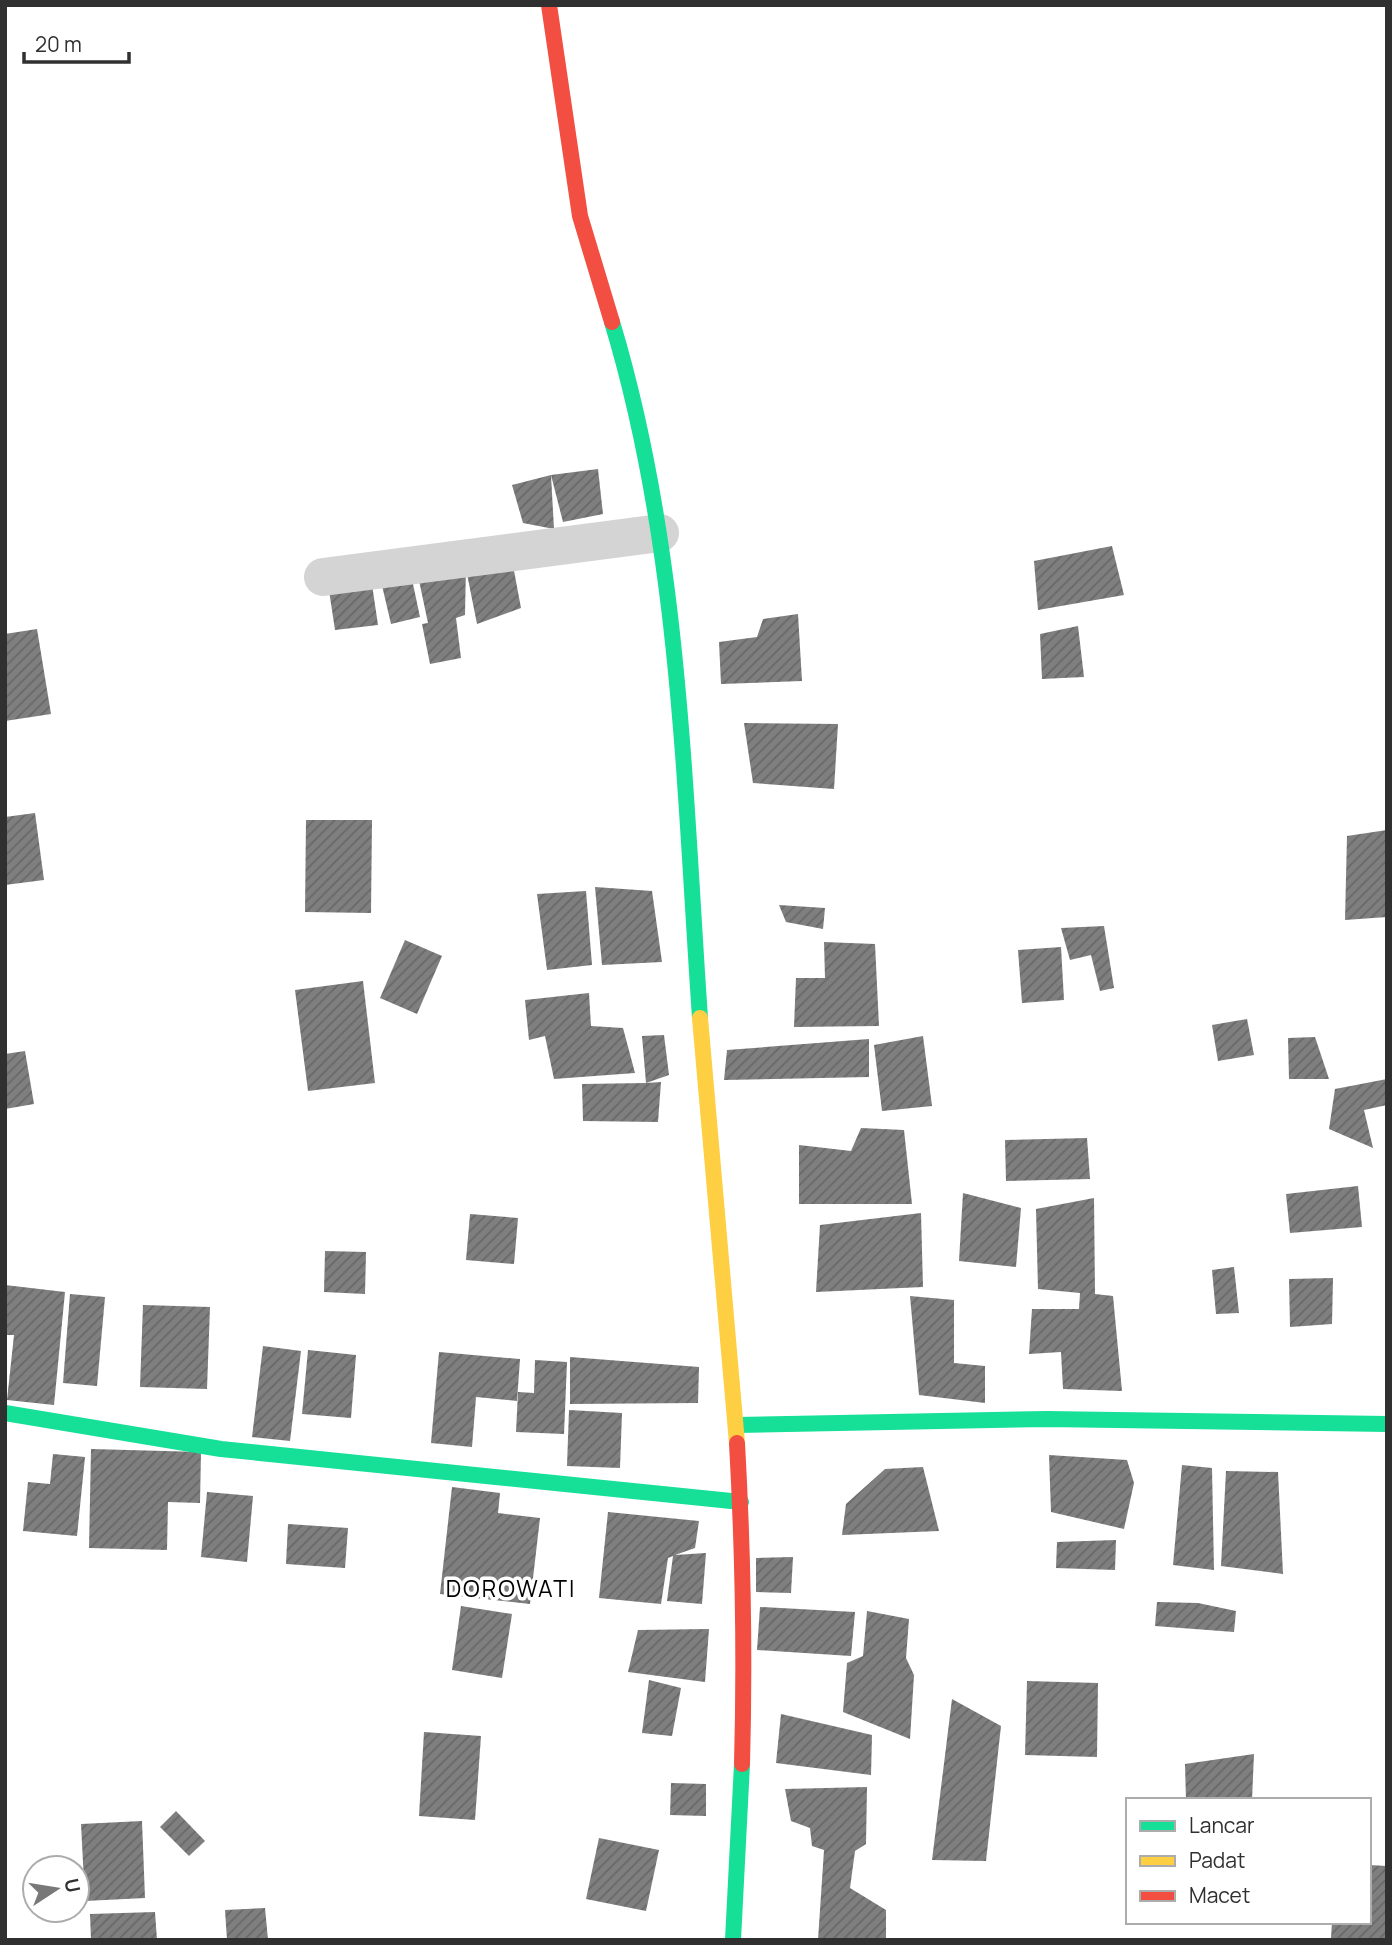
<svg xmlns="http://www.w3.org/2000/svg" width="1392" height="1945" viewBox="0 0 1392 1945" font-family="Manrope,sans-serif">
<defs>
<pattern id="building-hatch" width="6" height="6" patternUnits="userSpaceOnUse" patternTransform="scale(1.75)"><rect width="6" height="6" fill="#7f7f7f"/><path d="M-1 1l2-2M0 6l6-6M5 7l2-2" fill="none" stroke="#686868"/></pattern>
</defs>
<rect width="100%" height="100%" fill="#fff"/>
<g fill="url(#building-hatch)">
<path d="M598 469 603 514 563 522 551 475Z"/>
<path d="M551 475 554 529 523 523 512 485Z"/>
<path d="M1112 546 1124 595 1038 610 1034 561Z"/>
<path d="M512 560 521 608 477 624 466 569Z"/>
<path d="M466 565 465 615 456 618 461 658 430 664 422 624 428 623 417 571Z"/>
<path d="M410 570 420 617 391 624 380 577Z"/>
<path d="M371 578 378 625 335 630 328 584Z"/>
<path d="M798 614 802 681 721 684 719 642 757 637 763 619Z"/>
<path d="M1078 626 1084 677 1042 679 1040 634Z"/>
<path d="M37 629 51 714 5 721V634Z"/>
<path d="M744 723 838 724 834 789 753 783Z"/>
<path d="M35 813 44 880 5 885V817Z"/>
<path d="M306 820H372L371 913 305 912Z"/>
<path d="M1387 830V917L1345 920 1347 836Z"/>
<path d="M595 887 652 891 662 962 602 965Z"/>
<path d="M586 891 592 965 547 970 537 894Z"/>
<path d="M779 905 825 908 823 929 786 922Z"/>
<path d="M1104 926 1114 988 1100 991 1091 955 1070 960 1061 928Z"/>
<path d="M405 940 442 956 417 1014 380 998Z"/>
<path d="M824 942 875 944 879 1026 794 1027 796 978H825Z"/>
<path d="M1061 947 1064 1000 1022 1003 1018 950Z"/>
<path d="M363 981 375 1083 308 1091 295 990Z"/>
<path d="M589 993 591 1026 623 1028 635 1073 554 1079 545 1036 529 1040 525 1000Z"/>
<path d="M1247 1019 1254 1055 1218 1061 1212 1025Z"/>
<path d="M664 1035 669 1075 646 1083 661 1082 658 1122 583 1121 582 1084 646 1083 642 1036Z"/>
<path d="M923 1036 932 1106 882 1111 874 1045Z"/>
<path d="M1315 1037 1329 1079H1289L1288 1038Z"/>
<path d="M869 1039V1077L724 1080 727 1050Z"/>
<path d="M25 1051 34 1104 5 1109V1054Z"/>
<path d="M1387 1079V1105L1364 1110 1373 1148 1329 1129 1335 1089Z"/>
<path d="M861 1128 904 1130 912 1204H799V1145L851 1151Z"/>
<path d="M1087 1138 1090 1179 1006 1181 1005 1140Z"/>
<path d="M1358 1186 1362 1227 1290 1233 1286 1194Z"/>
<path d="M963 1193 1021 1208 1016 1267 959 1261Z"/>
<path d="M1094 1198 1095 1294 1113 1296 1122 1391 1063 1389 1061 1352 1029 1354 1032 1309H1079L1080 1293 1038 1289 1036 1209Z"/>
<path d="M921 1213 923 1287 816 1292 820 1225Z"/>
<path d="M470 1214 518 1218 514 1264 466 1260Z"/>
<path d="M325 1251 366 1252 365 1294 324 1292Z"/>
<path d="M1234 1267 1239 1313 1216 1314 1212 1270Z"/>
<path d="M1333 1278 1332 1324 1290 1327 1289 1279Z"/>
<path d="M5 1285 65 1292 54 1405 7 1400 14 1335H5Z"/>
<path d="M70 1294 105 1297 97 1386 63 1383Z"/>
<path d="M910 1296 954 1300V1363L985 1366V1403L919 1395Z"/>
<path d="M143 1305 210 1307 207 1389 140 1387Z"/>
<path d="M263 1346 301 1351 290 1441 252 1437Z"/>
<path d="M308 1350 356 1355 351 1418 302 1414Z"/>
<path d="M439 1352 520 1359 517 1401 476 1397 472 1447 431 1443Z"/>
<path d="M570 1357 699 1367 698 1403 570 1404Z"/>
<path d="M535 1360 567 1362 564 1434 516 1432 518 1392 534 1393Z"/>
<path d="M569 1410 622 1413 620 1468 567 1466Z"/>
<path d="M91 1449 201 1452 200 1503 168 1502 167 1550 89 1548Z"/>
<path d="M53 1454 85 1457 77 1536 23 1531 28 1482 50 1484Z"/>
<path d="M1049 1455 1127 1460 1134 1483 1124 1529 1051 1512Z"/>
<path d="M1182 1465 1212 1468 1214 1570 1173 1565Z"/>
<path d="M923 1467 939 1531 842 1535 846 1504 885 1469Z"/>
<path d="M1226 1471 1278 1472 1283 1574 1221 1566Z"/>
<path d="M452 1487 500 1493 498 1513 540 1518 530 1604 440 1594Z"/>
<path d="M207 1492 253 1496 247 1562 201 1557Z"/>
<path d="M608 1512 699 1521 695 1548 675 1555 706 1553 702 1604 667 1601 673 1556 668 1558 661 1604 599 1598Z"/>
<path d="M288 1524 348 1528 345 1568 286 1564Z"/>
<path d="M1116 1540 1115 1570 1056 1568 1057 1542Z"/>
<path d="M793 1557 791 1593 756 1592V1558Z"/>
<path d="M1157 1602 1198 1603 1236 1611 1234 1632 1155 1626Z"/>
<path d="M461 1606 512 1614 502 1678 452 1670Z"/>
<path d="M760 1607 855 1612 851 1656 757 1650Z"/>
<path d="M867 1611 909 1619 906 1658 914 1675 910 1739 843 1712 847 1663 863 1656Z"/>
<path d="M709 1629 705 1682 628 1672 638 1630Z"/>
<path d="M649 1680 681 1688 672 1736 642 1733Z"/>
<path d="M1027 1681 1098 1683 1097 1757 1025 1755Z"/>
<path d="M952 1699 1001 1726 986 1861 932 1860Z"/>
<path d="M781 1714 872 1735 871 1775 776 1763Z"/>
<path d="M424 1732 481 1736 475 1820 419 1816Z"/>
<path d="M1254 1754 1252 1800H1186L1185 1764Z"/>
<path d="M671 1783 706 1784V1816L670 1815Z"/>
<path d="M867 1787 866 1844 855 1851 850 1888 886 1910V1940H818L824 1850 812 1846 810 1828 791 1821 785 1789Z"/>
<path d="M176 1811 205 1841 189 1856 160 1827Z"/>
<path d="M142 1821 145 1898 85 1901 81 1824Z"/>
<path d="M599 1838 659 1850 646 1911 586 1899Z"/>
<path d="M1369 1865 1387 1866V1938H1331L1332 1922H1369Z"/>
<path d="M265 1908 268 1940H227L225 1910Z"/>
<path d="M155 1912 157 1940H91L90 1914Z"/>
</g>
<g fill="none" stroke-linecap="round" stroke-linejoin="round">
<path stroke="#d4d4d4" stroke-width="38" d="M323 577 660 533"/>
<g stroke="#16e098" stroke-width="16">
<path d="M612 322C680 547 684 785 700 1018"/>
<path d="M5 1413 221 1449 741 1502"/>
<path d="M736 1425 1047 1419 1387 1424"/>
<path d="M733 1940 742 1764"/>
</g>
<path stroke="#ffcf43" stroke-width="16" d="M700 1018 737 1443"/>
<g stroke="#f24e42" stroke-width="16">
<path d="M549 5 580 216 612 322"/>
<path d="M737 1443C743 1551 745 1655 742 1764"/>
</g>
</g>
<g text-anchor="middle" dominant-baseline="central" stroke-width="7" stroke-linejoin="round" paint-order="stroke">
<g font-size="23" letter-spacing="2" fill="#000" stroke="#fff">
<text x="511" y="1588">DOROWATI</text>
</g>
</g>
<rect width="1392" height="1945" fill="none" stroke="#303030" stroke-width="14"/>
<rect x="1126" y="1798" width="245" height="126" fill="#ffffff" stroke="#acacac" stroke-width="2"/>
<rect x="1140" y="1821" width="35" height="10" fill="#16e098" stroke="#acacac" stroke-width="2"/>
<text x="1189" y="1833" font-size="21" fill="#303030">Lancar</text>
<rect x="1140" y="1856" width="35" height="10" fill="#ffcf43" stroke="#acacac" stroke-width="2"/>
<text x="1189" y="1868" font-size="21" fill="#303030">Padat</text>
<rect x="1140" y="1891" width="35" height="10" fill="#f24e42" stroke="#acacac" stroke-width="2"/>
<text x="1189" y="1903" font-size="21" fill="#303030">Macet</text>
<g transform="translate(56 1889) rotate(78)"><circle r="33" fill="#ffffff" stroke="#acacac" stroke-width="2"/>
<path d="M0-5L12 26L0 18L-12 26Z" fill="#787878"/>
<text y="-10" font-size="19" font-weight="bold" text-anchor="middle" fill="#303030">U</text>
</g>
<path d="M24 52v10h105v-10" fill="none" stroke="#303030" stroke-width="3.5"/>
<text x="35" y="52" font-size="21" fill="#303030" stroke="#ffffff" stroke-width="5" paint-order="stroke">20 m</text>
</svg>
